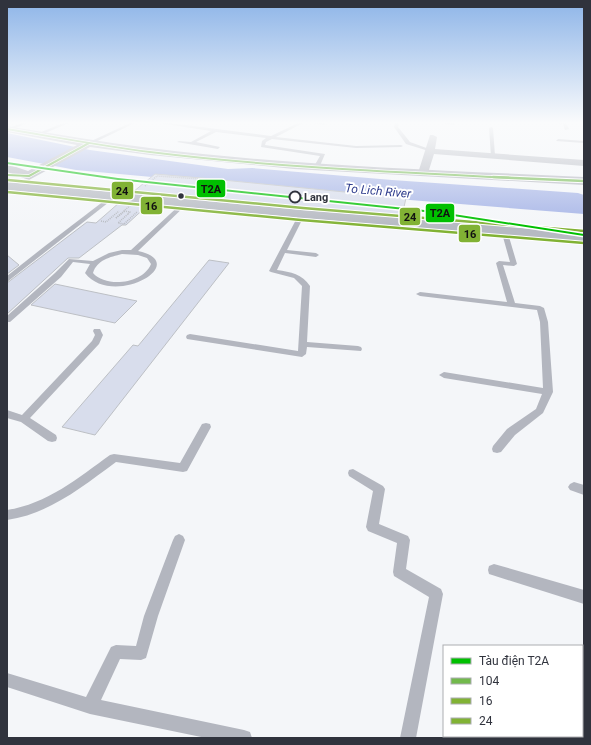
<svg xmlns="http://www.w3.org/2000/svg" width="591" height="745" viewBox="0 0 591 745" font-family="Roboto,sans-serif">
<rect width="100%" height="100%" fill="#f4f6f9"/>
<path fill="#a8b6e7" d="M7 133 90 150 228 169 252 168 392 180 578 193 584 195V214L410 200 141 176 76 170 7 157Z"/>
<g fill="#d8ddec" stroke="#bdc0c5">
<path d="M155 174 202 178 406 198 402 216 133 192Z"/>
<path d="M120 202 148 205 126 225H122L79 258H68L7 314V283L87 222 96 223Z"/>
<path d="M7 255 19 265 7 274Z"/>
<path d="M209 260 229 263 95 435 62 427 133 345 138 346Z"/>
<path d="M55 284 137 301 115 323 31 305Z"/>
</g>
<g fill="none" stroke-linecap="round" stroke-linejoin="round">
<g stroke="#b5b8be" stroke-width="1.5" stroke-dasharray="1 1" stroke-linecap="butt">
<path d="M145 186 157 176 201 179"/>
<path d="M128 214 118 223 124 224 137 212"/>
<path d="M116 218 125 211"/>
<path d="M101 221 106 222 119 211"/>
</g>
<g fill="#b3b6bf" fill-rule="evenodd">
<path d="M21 123H27L11 130 7 129Z"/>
<path d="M63 123H69L38 136 34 135Z"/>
<path d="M130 123H135L91 144 87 143Z"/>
<path d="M159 123H170L271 136 298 123H303L276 137 356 146 401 145 403 146 401 147 356 148 272 139 266 142 265 145 325 154 319 168 316 170 313 168 320 156 261 147 262 141 266 138 216 132 196 142 220 147 218 149 177 142 179 141 191 142 211 131Z"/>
<path d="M311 123H325L326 124 324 125Z"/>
<path d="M395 123H399L398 127 410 142 432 150V152L406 144 394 127Z"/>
<path d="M439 123H455L456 124 454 125Z"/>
<path d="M556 123H566L569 129 565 130 563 124Z"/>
<path d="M491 127 493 128 495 156 493 157 491 156 489 128Z"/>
<path d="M558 139 584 141V143L556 141Z"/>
<path d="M113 194 118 195 7 282V276L45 246Z"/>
<path d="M183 202 188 203 138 251C193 263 113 309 85 273L90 264 73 262 61 277 10 322H7V316L55 273 69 259 93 261 109 253 122 250H131ZM122 254 138 255 147 258 151 264C143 284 106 288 93 273 97 260 110 257 122 254Z"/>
<path d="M302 212 305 214 287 250 316 253 319 255 316 257 285 253 277 270C291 272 302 274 310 286L307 342 358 346 361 347 362 349 361 351 307 347 306 354 302 357 187 339 186 337 187 335 190 334 298 351 302 286 294 278 271 272 269 271 299 214Z"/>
<path d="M502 229 507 230 517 264 514 266 503 265 515 303 540 306 544 308 548 322 553 392 543 413 515 435 501 452 497 453 493 452 492 449 493 446 507 429 536 409 542 394 444 378 439 375 444 372 543 388 540 322 537 310 420 296 416 294 420 292 507 302 496 263 499 261 510 262 501 230Z"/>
<path d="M94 329H100L103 335 99 344 30 418 56 435 57 438 56 441 52 442 48 441 21 422 7 418V410L22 415 92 341 95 335 93 331Z"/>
<path d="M206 423 210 424 211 427 187 471 183 472 116 462C82 487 49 514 7 520V510C47 504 78 478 110 455L114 454 180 463 202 424Z"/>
<path d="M353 469 383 486 385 489 379 524 408 536 410 540 406 569 441 589 443 594 416 738H400L429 597 394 576 393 572 397 543 368 531 366 527 373 491 349 476 348 473 349 470Z"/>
<path d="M574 482 584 485V495L570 490 568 487 570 484Z"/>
<path d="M179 534 183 536 185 540 158 616 146 658 141 660 120 659 101 700 244 730 250 732 252 738H206L90 714 7 687V673L86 697 111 647 116 645 136 646 144 616 173 540 175 536Z"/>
<path d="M494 564 584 590V604L489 574 488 570 489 566Z"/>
</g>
<path fill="#b3b6bf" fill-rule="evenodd" d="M430 135H433L437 137 435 149 584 160V166L434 154 428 173 423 176 418 173Z"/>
<path fill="#b3b5be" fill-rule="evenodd" d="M7 126C55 134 102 142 150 148 294 166 439 170 584 177V185L294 169 150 155 90 147 29 180 7 172V164L28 171 77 145 7 132Z"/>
<path fill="#b6bac2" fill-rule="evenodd" d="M7 182 302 210 584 232V242L302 218 7 190Z"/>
<g stroke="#b5b8be" stroke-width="1.5" stroke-dasharray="1 1" stroke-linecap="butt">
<path d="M124 211 130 212 128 214"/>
<path d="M116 218 143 194 205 201 208 198"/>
</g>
<g stroke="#fff" stroke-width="3.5">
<g id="bus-1-far1">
<path d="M7 129C55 137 102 146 150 152 271 167 393 172 515 178"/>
<path d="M7 175 29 176 89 143"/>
</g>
</g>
<g stroke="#fff" stroke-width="4.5">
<path id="bus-1" d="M493 177 584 181"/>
</g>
<g stroke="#fff" stroke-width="4.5">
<path id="bus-2" d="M7 192 301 220 584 243"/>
</g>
<g stroke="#fff" stroke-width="4.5">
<path id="bus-3" d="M8 180 303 208 584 231"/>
</g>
<use href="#bus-1-far1" stroke="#72b94c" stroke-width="2"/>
<use href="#bus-1" stroke="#72b94c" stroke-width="2.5"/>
<use href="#bus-2" stroke="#81b234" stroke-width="2.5"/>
<use href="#bus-3" stroke="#81b234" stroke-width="2.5"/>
<g stroke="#fff" stroke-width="3">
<path id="metro-1" d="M7 162 118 178 434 211 584 234V236L434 213 118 180 7 164Z"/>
</g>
<use href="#metro-1" fill="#00c000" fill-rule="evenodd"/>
</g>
<linearGradient id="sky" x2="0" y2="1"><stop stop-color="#8eb5e8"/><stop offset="0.54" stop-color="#fafbfc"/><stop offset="1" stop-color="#fafbfc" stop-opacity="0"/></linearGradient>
<rect width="591" height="227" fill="url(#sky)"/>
<circle fill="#30333d" stroke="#fff" stroke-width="1.5" cx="181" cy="196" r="3.5"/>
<circle fill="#fff" stroke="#30333d" stroke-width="2" cx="295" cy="197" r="5.5"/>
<g text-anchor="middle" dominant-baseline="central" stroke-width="4" stroke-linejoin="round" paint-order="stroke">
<g font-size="11" font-weight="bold" fill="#30333d" stroke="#fff" text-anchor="start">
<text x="304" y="197">Lang</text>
</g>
<g font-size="12" font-style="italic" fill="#2d3b8c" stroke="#fff">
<text transform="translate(378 191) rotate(5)">To Lich River</text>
</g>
</g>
<g stroke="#fff" stroke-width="1.5">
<rect x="196" y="179" width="30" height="19" rx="4" fill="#00c000"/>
<rect x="111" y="181" width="23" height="19" rx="4" fill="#81b234"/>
<rect x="140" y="196" width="23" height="19" rx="4" fill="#81b234"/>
<rect x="425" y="203" width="30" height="20" rx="4" fill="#00c000"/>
<rect x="399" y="207" width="22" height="19" rx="4" fill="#81b234"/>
<rect x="458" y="224" width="23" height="19" rx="4" fill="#81b234"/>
</g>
<g font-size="11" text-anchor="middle" font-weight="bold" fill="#111">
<text x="211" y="193">T2A</text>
<text x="122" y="195">24</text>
<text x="151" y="210">16</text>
<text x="440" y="217">T2A</text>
<text x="410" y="221">24</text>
<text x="470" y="238">16</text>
</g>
<rect width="591" height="745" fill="none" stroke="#30333d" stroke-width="16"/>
<rect x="443" y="645" width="140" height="92" fill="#ffffff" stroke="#acadb1"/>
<rect x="451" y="658" width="20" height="6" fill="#00c000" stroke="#acadb1"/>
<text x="479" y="665" font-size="12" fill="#30333d">Tàu điện T2A</text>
<rect x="451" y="678" width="20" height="6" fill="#72b94c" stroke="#acadb1"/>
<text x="479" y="685" font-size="12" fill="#30333d">104</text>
<rect x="451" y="698" width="20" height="6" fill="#81b234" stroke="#acadb1"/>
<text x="479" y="705" font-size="12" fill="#30333d">16</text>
<rect x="451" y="718" width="20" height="6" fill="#81b234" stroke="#acadb1"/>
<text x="479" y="725" font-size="12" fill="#30333d">24</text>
</svg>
